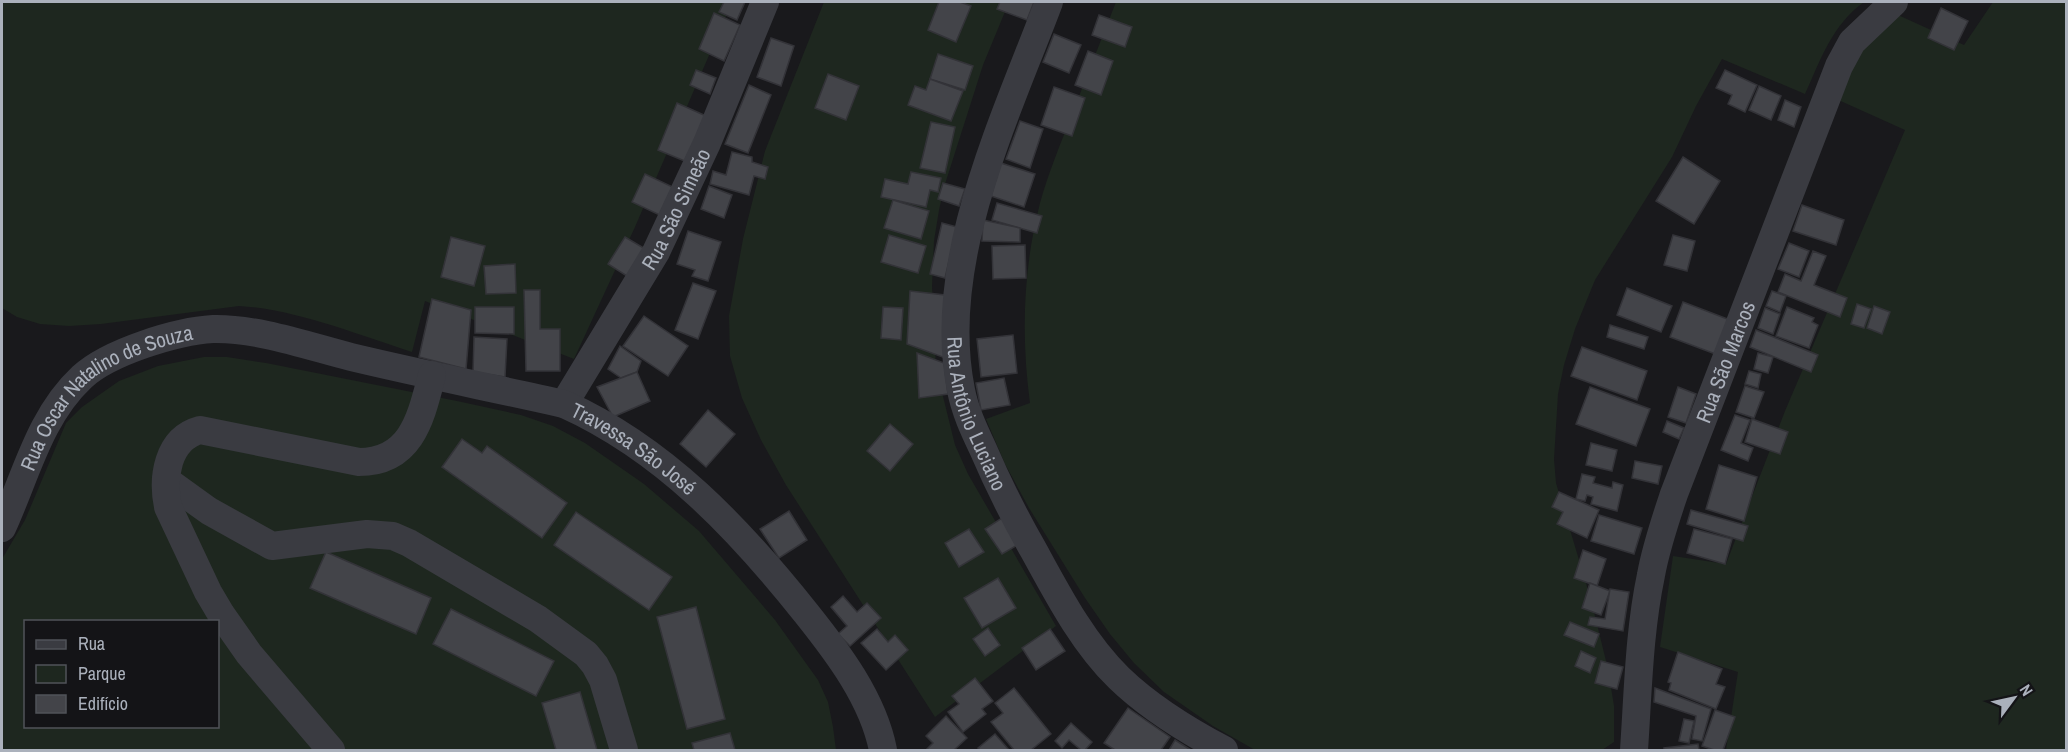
<svg xmlns="http://www.w3.org/2000/svg" width="2068" height="752" viewBox="0 0 2068 752" font-family="'Archivo Narrow',sans-serif">
<rect width="100%" height="100%" fill="#19191c"/>
<g fill="#1e271f" fill-rule="evenodd">
<path d="M2 2H732L635 227 574 359 425 301 412 352C359 335 294 309 239 306L101 324 69 326 40 324 17 317 2 308Z"/>
<path d="M824 2H1009L983 65 945 184 939 210 934 241 932 286 936 368 955 445 968 474 1056 626 935 717 786 485 761 440 742 398 730 356 729 316 743 239 765 151Z"/>
<path d="M1116 2H1864C1832 25 1821 59 1805 94L1722 59 1696 106 1672 157 1595 280 1575 329 1564 365 1558 394 1554 459 1556 483 1591 600 1608 669 1614 706V742L1602 750H1255L1213 726 1164 692 1134 663 1110 634 1085 598 1029 508 1005 464 986 419 1030 403C1021 336 1023 269 1040 203 1048 174 1060 145 1071 117 1086 78 1101 40 1116 2Z"/>
<path d="M1993 2H2066V750H1726L1738 672 1660 647 1673 556 1726 564 1785 411 1905 130 1834 98 1864 46 1898 15 1964 45Z"/>
<path d="M204 357H227L266 363 457 401 521 415 553 426 585 443 644 484 699 531 775 620 818 680 828 702 833 727 836 750H2V559L25 520 66 423 82 407 119 381 158 366ZM26 622H218V726H26Z"/>
</g>
<g fill="#434449" stroke="#333338" stroke-width="1.5">
<path d="M724 2H745L737 20 719 12Z"/>
<path d="M939 2H960L971 6 956 42 928 30Z"/>
<path d="M1000 2H1034L1027 20 997 9Z"/>
<path d="M1941 8 1968 21 1954 50 1928 38Z"/>
<path d="M714 13 740 25 724 61 699 49Z"/>
<path d="M1099 15 1132 27 1125 47 1092 35Z"/>
<path d="M1054 34 1081 45 1069 73 1043 62Z"/>
<path d="M771 38 794 46 781 86 757 77Z"/>
<path d="M1088 51 1113 61 1101 95 1075 85Z"/>
<path d="M938 54 973 66 965 90 930 79Z"/>
<path d="M696 70 716 78 710 94 690 85Z"/>
<path d="M1725 70 1757 85 1745 112 1728 104 1732 95 1716 88Z"/>
<path d="M828 74 859 86 846 120 815 108Z"/>
<path d="M930 79 963 91 951 121 908 105 915 86 926 90Z"/>
<path d="M749 85 771 95 748 153 725 144Z"/>
<path d="M1759 86 1781 96 1771 120 1749 110Z"/>
<path d="M1054 87 1085 98 1072 136 1041 125Z"/>
<path d="M1785 100 1801 107 1794 127 1778 120Z"/>
<path d="M677 103 706 116 687 162 658 150Z"/>
<path d="M1020 121 1043 129 1030 168 1006 159Z"/>
<path d="M931 122 955 127 945 173 920 168Z"/>
<path d="M732 152 752 157V162L768 167 765 179 754 176 749 195 710 184 713 171 726 175Z"/>
<path d="M1683 157 1720 181 1694 224 1656 201Z"/>
<path d="M1001 163 1035 174 1024 207 991 196Z"/>
<path d="M911 172 941 178 938 192 930 190 926 207 881 197 885 179 908 184Z"/>
<path d="M645 174 679 190 666 218 632 202Z"/>
<path d="M943 183 965 189 959 206 938 199Z"/>
<path d="M709 186 732 195 724 218 701 209Z"/>
<path d="M893 200 929 211 921 239 884 228Z"/>
<path d="M997 203 1042 216 1037 233 992 220Z"/>
<path d="M1802 205 1844 220 1836 245 1793 231Z"/>
<path d="M983 220 1020 228V242L982 241Z"/>
<path d="M942 223 957 227 945 278 930 274Z"/>
<path d="M688 231 721 242 708 281 692 276 695 270 677 264Z"/>
<path d="M889 235 926 246 918 273 881 262Z"/>
<path d="M1673 235 1695 241 1687 271 1664 265Z"/>
<path d="M451 237 485 246 474 286 441 277Z"/>
<path d="M625 237 647 250 630 278 608 264Z"/>
<path d="M1789 243 1809 251 1799 277 1778 269Z"/>
<path d="M1025 245 1026 278 993 279 992 246Z"/>
<path d="M1813 251 1826 256 1814 285 1847 298 1840 317 1778 292 1785 274 1801 281Z"/>
<path d="M515 264 516 293 486 294 484 266Z"/>
<path d="M693 283 716 291 698 339 675 330Z"/>
<path d="M1627 288 1672 306 1661 332 1617 315Z"/>
<path d="M524 290H540V329H560V371H526Z"/>
<path d="M910 291 945 295 948 359 907 344Z"/>
<path d="M1772 291 1786 296 1780 312 1766 306Z"/>
<path d="M432 299 471 310 466 369 419 357Z"/>
<path d="M1683 302 1730 320 1718 355 1670 337Z"/>
<path d="M1857 304 1871 309 1864 328 1851 324Z"/>
<path d="M1874 306 1890 312 1882 334 1867 328Z"/>
<path d="M475 307H514V334L475 333Z"/>
<path d="M883 307 903 308 901 340 881 338Z"/>
<path d="M1787 307 1814 318 1812 322 1818 325 1809 348 1776 336Z"/>
<path d="M1765 308 1780 314 1773 334 1758 328Z"/>
<path d="M644 316 688 346 668 376 623 346Z"/>
<path d="M1610 325 1648 337 1644 349 1607 337Z"/>
<path d="M1756 330 1818 355 1811 372 1750 347Z"/>
<path d="M1013 335 1017 373 981 377 977 339Z"/>
<path d="M474 337 507 339 505 377 473 372Z"/>
<path d="M620 346 641 361 637 372 621 378 608 369Z"/>
<path d="M1582 347 1647 371 1637 400 1571 376Z"/>
<path d="M917 353 944 363 948 394 919 398Z"/>
<path d="M1758 353 1773 357 1768 373 1754 369Z"/>
<path d="M1749 371 1761 374 1758 388 1745 384Z"/>
<path d="M637 372 650 401 613 417 597 387Z"/>
<path d="M1004 378 1010 405 981 410 976 383Z"/>
<path d="M1745 386 1764 392 1754 418 1736 412Z"/>
<path d="M1590 387 1650 409 1636 446 1576 424Z"/>
<path d="M1678 387 1696 394 1686 423 1668 417Z"/>
<path d="M708 410 735 434 706 467 680 444Z"/>
<path d="M1735 415 1750 420 1741 443 1753 448 1748 461 1721 450Z"/>
<path d="M1752 419 1788 432 1780 454 1745 442Z"/>
<path d="M1667 421 1684 428 1679 439 1663 432Z"/>
<path d="M890 424 913 444 890 471 867 451Z"/>
<path d="M462 439 482 453 487 446 567 503 542 538 442 467Z"/>
<path d="M1591 443 1617 450 1612 471 1586 465Z"/>
<path d="M1635 461 1662 466 1658 484 1632 478Z"/>
<path d="M1719 465 1757 477 1744 521 1706 509Z"/>
<path d="M1582 474 1595 477 1593 483 1612 488 1613 482 1623 485 1617 511 1591 504 1593 497 1587 495 1585 501 1576 499Z"/>
<path d="M1559 492 1599 510 1587 538 1557 524 1563 512 1552 507Z"/>
<path d="M1691 510 1748 526 1743 541 1687 524Z"/>
<path d="M789 511 807 540 779 558 760 529Z"/>
<path d="M576 512 672 577 649 610 554 545Z"/>
<path d="M1599 515 1642 528 1634 554 1591 541Z"/>
<path d="M1002 518 1019 544 1002 554 985 529Z"/>
<path d="M969 529 984 552 959 567 945 543Z"/>
<path d="M1694 529 1732 539 1725 564 1687 553Z"/>
<path d="M1583 550 1606 559 1597 586 1574 578Z"/>
<path d="M326 552 431 598 416 634 310 588Z"/>
<path d="M998 578 1016 608 982 628 964 598Z"/>
<path d="M1590 583 1610 591 1601 615 1582 608Z"/>
<path d="M1610 589 1629 592 1623 631 1588 625 1590 617 1605 619Z"/>
<path d="M843 596 857 612 867 603 881 618 850 646 838 634 847 626 831 607Z"/>
<path d="M696 607 725 719 687 729 657 617Z"/>
<path d="M451 609 554 661 536 696 433 644Z"/>
<path d="M1570 622 1599 634 1594 647 1564 635Z"/>
<path d="M988 628 1000 645 985 656 973 639Z"/>
<path d="M877 629 888 642 895 635 908 650 886 670 861 643Z"/>
<path d="M1050 629 1065 651 1036 670 1022 648Z"/>
<path d="M1581 651 1596 658 1590 673 1575 666Z"/>
<path d="M1678 652 1722 669 1716 684 1725 687 1716 709 1669 690 1671 683 1668 682Z"/>
<path d="M1601 661 1623 667 1617 689 1595 683Z"/>
<path d="M975 678 993 701 982 709 986 714 963 732 948 712 959 704 952 696Z"/>
<path d="M1014 688 1051 734 1031 750H1014L991 722 1003 713 995 703Z"/>
<path d="M1655 688 1711 709 1702 741 1692 739 1696 716 1654 702Z"/>
<path d="M580 692 597 750H556L542 703Z"/>
<path d="M1128 708 1170 737 1161 750H1115L1104 743Z"/>
<path d="M1715 710 1735 717 1723 750H1714L1702 746Z"/>
<path d="M946 716 967 738 954 750H926L933 743 926 736Z"/>
<path d="M1684 719 1694 721 1689 743 1679 741Z"/>
<path d="M1071 723 1092 742 1085 750H1081L1069 740 1062 748 1055 741Z"/>
<path d="M730 733 735 750H694L692 743Z"/>
<path d="M995 734 1009 750H980L978 748Z"/>
<path d="M1175 740 1191 750H1169Z"/>
<path d="M1698 744 1699 750H1664V748Z"/>
</g>
<g fill="none" stroke-linecap="round" stroke-linejoin="round">
<g stroke="#3a3b41" stroke-width="28">
<path id="s1" d="M1049 2C1005 119 935 262 961 390 965 411 974 430 983 449 998 484 1015 518 1034 551 1058 595 1083 643 1119 678 1149 707 1188 731 1224 750"/>
<path id="s2" d="M564 404 656 252 707 143 765 2"/>
<path d="M166 480 209 511 272 546 367 534 393 536 409 543 538 619 586 654 595 665 603 680 624 750"/>
<path id="s3" d="M2 528C26 476 39 417 82 377 109 352 177 331 213 329 257 328 308 346 351 357 422 374 493 388 564 404 664 449 739 529 806 613 838 653 873 699 883 750"/>
<path d="M331 750 249 654 221 614 208 592 168 507C162 478 167 439 200 430L359 462C412 462 421 417 432 375"/>
<path id="s4" d="M1634 750C1638 692 1639 632 1651 575 1656 547 1665 521 1674 494L1839 66 1852 42 1894 2"/>
</g>
</g>
<g text-anchor="middle" dominant-baseline="central" stroke-width="4.5" stroke-linejoin="round" paint-order="stroke">
<g font-size="21" fill="#abb1bc" stroke="#141417">
<text stroke="none"><textPath href="#s2" startOffset="225">Rua São Simeão</textPath></text>
<text stroke="none"><textPath href="#s4" startOffset="402">Rua São Marcos</textPath></text>
<text stroke="none"><textPath href="#s3" startOffset="178">Rua Oscar Natalino de Souza</textPath></text>
<text stroke="none"><textPath href="#s1" startOffset="430">Rua Antônio Luciano</textPath></text>
<text stroke="none"><textPath href="#s3" startOffset="756">Travessa São José</textPath></text>
</g>
</g>
<rect width="2068" height="752" fill="none" stroke="#abb1bc" stroke-width="6"/>
<rect x="24" y="620" width="195" height="108" fill="#141417" stroke="#505359" stroke-width="1.5"/>
<rect x="36" y="640" width="30" height="9" fill="#3a3b41" stroke="#505359" stroke-width="1.5"/>
<text x="78" y="650" font-size="18" fill="#abb1bc">Rua</text>
<rect x="36" y="665" width="30" height="18" fill="#1e271f" stroke="#505359" stroke-width="1.5"/>
<text x="78" y="680" font-size="18" fill="#abb1bc">Parque</text>
<rect x="36" y="695" width="30" height="18" fill="#434449" stroke="#505359" stroke-width="1.5"/>
<text x="78" y="710" font-size="18" fill="#abb1bc">Edifício</text>
<g transform="translate(2014 698) rotate(57)" stroke="#141417" stroke-width="4.5" paint-order="stroke">
<path d="M0-4.5L10 22L0 15L-10 22Z" fill="#abb1bc"/>
<text y="-9" font-size="16" font-weight="bold" text-anchor="middle" fill="#abb1bc">N</text>
</g>
</svg>
